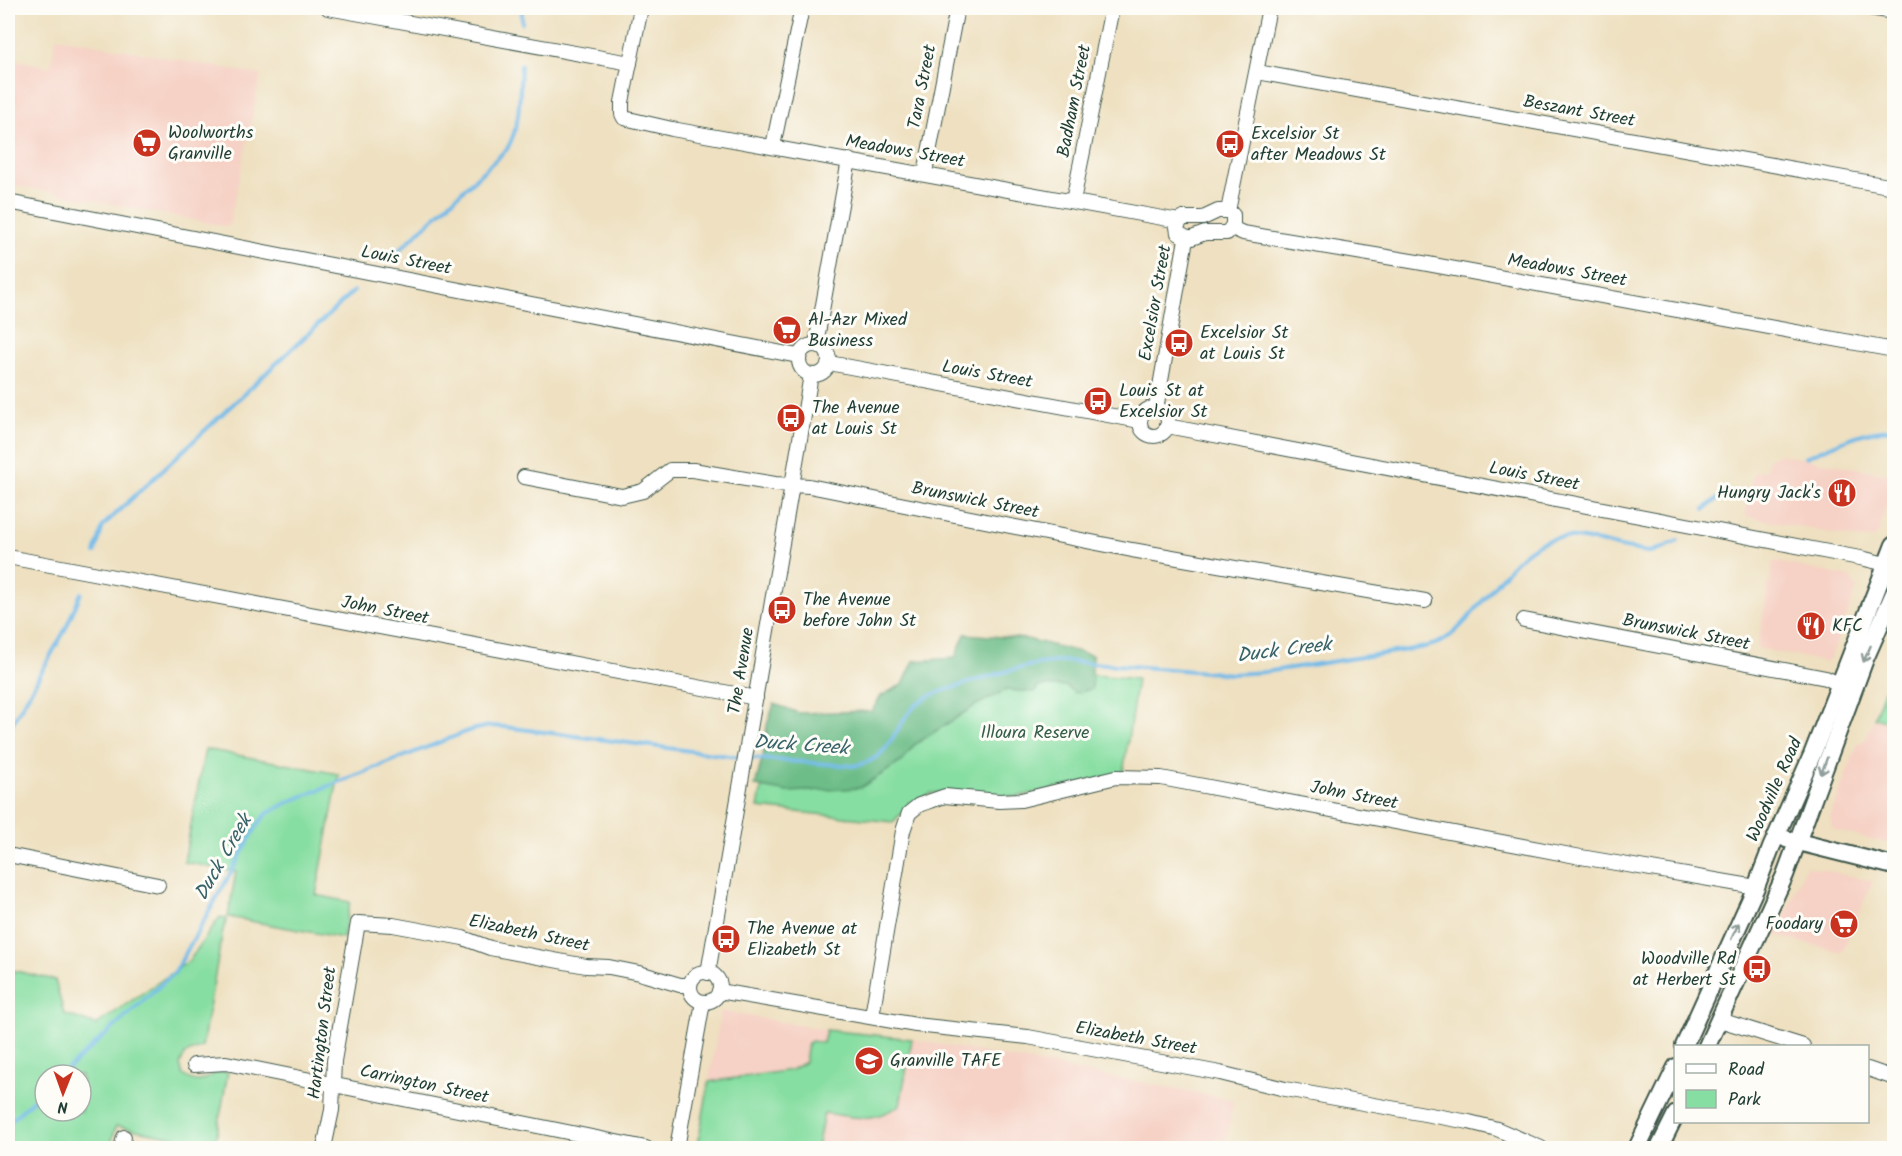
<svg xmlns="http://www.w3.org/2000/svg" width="1902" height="1156" viewBox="0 0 1902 1156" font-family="Kalam,sans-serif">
<rect width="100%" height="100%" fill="#fdfcf7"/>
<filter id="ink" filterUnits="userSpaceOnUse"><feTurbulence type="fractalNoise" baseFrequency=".0167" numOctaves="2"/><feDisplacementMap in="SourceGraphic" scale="12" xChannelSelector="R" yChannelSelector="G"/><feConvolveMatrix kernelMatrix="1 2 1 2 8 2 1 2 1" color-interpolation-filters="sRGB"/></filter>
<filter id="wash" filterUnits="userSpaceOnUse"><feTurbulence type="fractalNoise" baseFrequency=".008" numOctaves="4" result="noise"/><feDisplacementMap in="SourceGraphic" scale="24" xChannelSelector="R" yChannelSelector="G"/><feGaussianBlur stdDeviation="1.35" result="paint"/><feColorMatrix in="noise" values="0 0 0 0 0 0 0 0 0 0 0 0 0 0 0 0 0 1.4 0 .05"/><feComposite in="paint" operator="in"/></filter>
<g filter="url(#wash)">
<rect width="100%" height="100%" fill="#eee0c0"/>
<g fill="#f6d1c5">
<path d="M56 37 261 75 229 227 8 184V58L50 67Z"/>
<path d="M1778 454 1894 475 1879 534 1872 539H1861L1745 516 1753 473 1766 469 1768 459Z"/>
<path d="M1773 561 1850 577 1857 588 1831 657 1825 662 1757 648Z"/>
<path d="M1874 718 1894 723V845L1837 831 1832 828 1830 817 1858 743 1866 739Z"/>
<path d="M1806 866 1873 881 1842 952 1776 936Z"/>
<path d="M721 1011 826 1030 912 1039 1234 1100 1225 1148H697Z"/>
</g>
<g fill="#87dea2" stroke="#538e6b" stroke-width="1.5" fill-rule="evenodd">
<path d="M1894 663V723L1874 718Z"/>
<path d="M1070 673 1137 679 1123 774 1016 797 955 792 932 793 913 802 893 822 758 808 765 768 964 696Z"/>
<path d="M205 749 339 774 316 895 350 902 343 938 228 917 236 872 184 862Z"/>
<path d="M220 917 227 919 223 930 202 1047 185 1054 180 1065 183 1075C206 1091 206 1070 228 1072L215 1145 116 1126 110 1148H8V979L11 970 55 980 64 1014 96 1025 189 961ZM45 1075H81V1111H45Z"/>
<path d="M826 1030 912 1039 900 1105C872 1124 855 1117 824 1113L817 1148H728L698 1143 709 1082 791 1070 805 1062 808 1043 812 1041 823 1043Z"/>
</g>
<path fill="#6dbd88" stroke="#467d5e" stroke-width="1.5" d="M965 634 1027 639 1092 655V689L1075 693 1066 686H1039L1034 692 1006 690 976 705 914 745 901 762 860 788 788 792 755 786 764 752 767 725 774 704 799 713 872 711 881 696 903 684 914 661 955 658Z"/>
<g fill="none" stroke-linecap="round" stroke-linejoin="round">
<g stroke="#6fb9e8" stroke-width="4">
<path d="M522 23V8"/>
<path d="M391 258 507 149C522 123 519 94 521 65"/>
<path d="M1806 457C1835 444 1862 430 1894 429"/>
<path d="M1705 509 1717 499"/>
<path d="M95 553 103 526 110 519 354 291"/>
<path d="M8 731 65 630 81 593"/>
<path d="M61 1075 175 972 258 824 268 813 291 801 471 730 490 726 505 727 737 757 853 766C893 760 891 729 916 705 928 694 948 690 962 685 997 674 1029 663 1065 661L1232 674 1265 672 1420 648C1428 646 1435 645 1442 641 1482 618 1510 542 1559 538 1586 535 1622 550 1650 552L1663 548 1678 541"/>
<path d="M8 1123 45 1089"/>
</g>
</g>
</g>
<g filter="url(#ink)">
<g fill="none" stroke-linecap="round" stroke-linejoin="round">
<g stroke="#3e5549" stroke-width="16">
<g id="minor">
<path d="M328 8 630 63"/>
<path d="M641 8 622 102V114L624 118 672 129 1179 221"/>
<path d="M1870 8 1894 12"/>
<path d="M1257 72 1894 187"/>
<path d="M773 146 802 8"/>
<path d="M925 173 957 8"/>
<path d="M1073 201 1112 8"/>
<path d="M8 202 798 356"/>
<path d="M1218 211H1228L1233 215V225L1227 233H1205L1189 239 1178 233 1177 227 1182 218H1203Z"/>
<path d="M1228 211 1269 8"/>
<path d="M1232 228 1243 233 1417 262 1894 350"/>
<path d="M816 344 849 160"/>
<circle cx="814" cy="360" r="15"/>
<path d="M829 363 1140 421"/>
<circle cx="1154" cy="422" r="14"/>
<path d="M1156 409 1186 239"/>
<path d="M1167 426 1865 559 1894 566"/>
<path d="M524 477 622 496 643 491 670 470H693L775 484 809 486 1132 550 1425 601"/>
<path d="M8 557 756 698"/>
<path d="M1524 620 1826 678 1841 685"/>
<path d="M8 855 158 885"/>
<circle cx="705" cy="987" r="15"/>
<path d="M708 973 811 375"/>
<path d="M719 991 916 1025 1028 1037 1220 1073 1285 1089 1469 1122 1497 1129 1541 1148"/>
<path d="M872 1016 903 831 909 813 919 805 945 796 999 801 1021 800 1116 777 1161 778 1581 857 1756 887"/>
<path d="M1720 1020 1803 1046"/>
<path d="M194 1065 226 1063 646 1148"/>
<path d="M1868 1069 1894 1078"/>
<path d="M121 1148 124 1137"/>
<path d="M324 1148 332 1110 334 1061 358 923 393 925 463 938 490 948 586 966 609 967 639 973 680 985H690"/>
<path d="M677 1148 703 1002"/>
</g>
</g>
<g stroke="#3e5549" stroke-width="20">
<g id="major">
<path d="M1786 839 1894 866"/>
<path d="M1684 1046 1756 887 1771 848 1812 755 1894 545"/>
<path d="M1707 1046 1785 875 1865 659 1894 593"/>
<path d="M1637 1148 1676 1067"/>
<path d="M1659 1148 1676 1114"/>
</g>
</g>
<use href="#minor" stroke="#fff" stroke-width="14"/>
<use href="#major" stroke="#fff" stroke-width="16"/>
</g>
<defs><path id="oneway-shaft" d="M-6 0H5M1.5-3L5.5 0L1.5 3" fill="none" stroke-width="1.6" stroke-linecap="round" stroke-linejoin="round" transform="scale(1.5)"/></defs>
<g stroke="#8f9e9a">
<use href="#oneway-shaft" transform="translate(1867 654) rotate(114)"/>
<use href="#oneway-shaft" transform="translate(1824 766) rotate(110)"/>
<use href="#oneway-shaft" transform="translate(1735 931) rotate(-65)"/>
</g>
</g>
<defs>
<g id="supermarket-disc" transform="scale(1.5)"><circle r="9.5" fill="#c8321e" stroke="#fdfcf7"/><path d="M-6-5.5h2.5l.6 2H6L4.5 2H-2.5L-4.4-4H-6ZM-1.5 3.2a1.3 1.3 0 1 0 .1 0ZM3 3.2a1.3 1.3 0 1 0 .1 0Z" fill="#fff"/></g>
<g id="bus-disc" transform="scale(1.5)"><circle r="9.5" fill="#c8321e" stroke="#fdfcf7"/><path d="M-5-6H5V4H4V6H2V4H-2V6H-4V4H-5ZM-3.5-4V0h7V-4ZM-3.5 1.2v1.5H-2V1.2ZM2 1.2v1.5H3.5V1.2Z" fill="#fff"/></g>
<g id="restaurant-disc" transform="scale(1.5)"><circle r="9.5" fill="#c8321e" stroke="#fdfcf7"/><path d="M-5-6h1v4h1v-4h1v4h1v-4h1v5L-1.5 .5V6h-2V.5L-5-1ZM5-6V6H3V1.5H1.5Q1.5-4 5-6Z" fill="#fff"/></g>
<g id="university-disc" transform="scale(1.5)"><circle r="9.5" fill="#c8321e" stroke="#fdfcf7"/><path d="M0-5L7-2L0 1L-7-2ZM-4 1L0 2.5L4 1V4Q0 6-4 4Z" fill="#fff"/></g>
</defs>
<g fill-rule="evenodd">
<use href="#supermarket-disc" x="147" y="143"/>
<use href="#bus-disc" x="1230" y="144"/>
<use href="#supermarket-disc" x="787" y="330"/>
<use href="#bus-disc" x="1179" y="343"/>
<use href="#bus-disc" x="1098" y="401"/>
<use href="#bus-disc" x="791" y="418"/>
<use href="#restaurant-disc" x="1842" y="493"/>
<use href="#bus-disc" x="782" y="610"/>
<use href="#restaurant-disc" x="1811" y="626"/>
<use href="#supermarket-disc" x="1844" y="924"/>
<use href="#bus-disc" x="726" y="939"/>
<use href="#bus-disc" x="1757" y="969"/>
<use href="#university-disc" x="869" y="1061"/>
</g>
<g text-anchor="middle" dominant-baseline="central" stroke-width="6" stroke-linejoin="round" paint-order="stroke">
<g font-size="18" fill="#1f3d34" stroke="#fdfcf7">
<text transform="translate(923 87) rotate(-79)">Tara Street</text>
<text transform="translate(1075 101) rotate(-79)">Badham Street</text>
<text transform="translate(1579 112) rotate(10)">Beszant Street</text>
<text transform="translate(905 152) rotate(10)">Meadows Street</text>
<text transform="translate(406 261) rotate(11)">Louis Street</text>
<text transform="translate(1567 271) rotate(10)">Meadows Street</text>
<text transform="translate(1156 303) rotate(-80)">Excelsior Street</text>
<text transform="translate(987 375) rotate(10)">Louis Street</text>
<text transform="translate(1534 477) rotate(11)">Louis Street</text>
<text transform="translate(975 501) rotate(11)">Brunswick Street</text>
<text transform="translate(385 611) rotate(11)">John Street</text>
<text transform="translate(1686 633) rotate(11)">Brunswick Street</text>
<text transform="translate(742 671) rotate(-81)">The Avenue</text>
<text transform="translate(1775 790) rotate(-66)">Woodville Road</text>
<text transform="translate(1354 796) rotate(11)">John Street</text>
<text transform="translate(529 934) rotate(12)">Elizabeth Street</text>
<text transform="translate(323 1033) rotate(-83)">Hartington Street</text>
<text transform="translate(1136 1039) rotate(10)">Elizabeth Street</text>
<text transform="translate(424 1085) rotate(12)">Carrington Street</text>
</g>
<g font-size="18" fill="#1f3d34" stroke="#fdfcf7" text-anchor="start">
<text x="168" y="133">Woolworths<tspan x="168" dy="21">Granville</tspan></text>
<text x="1251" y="134">Excelsior St<tspan x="1251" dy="21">after Meadows St</tspan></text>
<text x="808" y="320">Al-Azr Mixed<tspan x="808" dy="21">Business</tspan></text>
<text x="1200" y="333">Excelsior St<tspan x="1200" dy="21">at Louis St</tspan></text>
<text x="1119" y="391">Louis St at<tspan x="1119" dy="21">Excelsior St</tspan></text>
<text x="812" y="408">The Avenue<tspan x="812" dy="21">at Louis St</tspan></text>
<text x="1821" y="493" text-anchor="end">Hungry Jack's</text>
<text x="803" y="600">The Avenue<tspan x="803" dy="21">before John St</tspan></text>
<text x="1832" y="626">KFC</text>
<text x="1823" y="924" text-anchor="end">Foodary</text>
<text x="747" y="929">The Avenue at<tspan x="747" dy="21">Elizabeth St</tspan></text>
<text x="1736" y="959" text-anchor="end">Woodville Rd<tspan x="1736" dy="21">at Herbert St</tspan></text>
<text x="890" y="1061">Granville TAFE</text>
</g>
<g font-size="18" fill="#345d4a" stroke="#fdfcf7">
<text x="1035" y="733">Illoura Reserve</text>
</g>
<g font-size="20" font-style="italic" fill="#37626a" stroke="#fdfcf7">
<text transform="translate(1284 651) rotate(-7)">Duck Creek</text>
<text transform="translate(801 746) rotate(4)">Duck Creek</text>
<text transform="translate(224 858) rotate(-60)">Duck Creek</text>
</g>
</g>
<rect width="1902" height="1156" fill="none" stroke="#fdfcf7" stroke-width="30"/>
<rect x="1674" y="1045" width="195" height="78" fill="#fdfcf7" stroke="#a4b0a9" stroke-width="1.5"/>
<rect x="1686" y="1064" width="30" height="9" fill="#ffffff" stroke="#a4b0a9" stroke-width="1.5"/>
<text x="1728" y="1075" font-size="18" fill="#1f3d34">Road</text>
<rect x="1686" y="1090" width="30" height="18" fill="#87dea2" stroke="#a4b0a9" stroke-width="1.5"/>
<text x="1728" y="1105" font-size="18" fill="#1f3d34">Park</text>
<g transform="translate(63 1093) rotate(181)"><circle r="28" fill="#fdfcf7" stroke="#a4b0a9" stroke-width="1.5"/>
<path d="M0-4.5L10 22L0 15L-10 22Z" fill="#c8321e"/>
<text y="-9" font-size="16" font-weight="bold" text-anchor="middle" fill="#1f3d34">N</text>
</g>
</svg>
